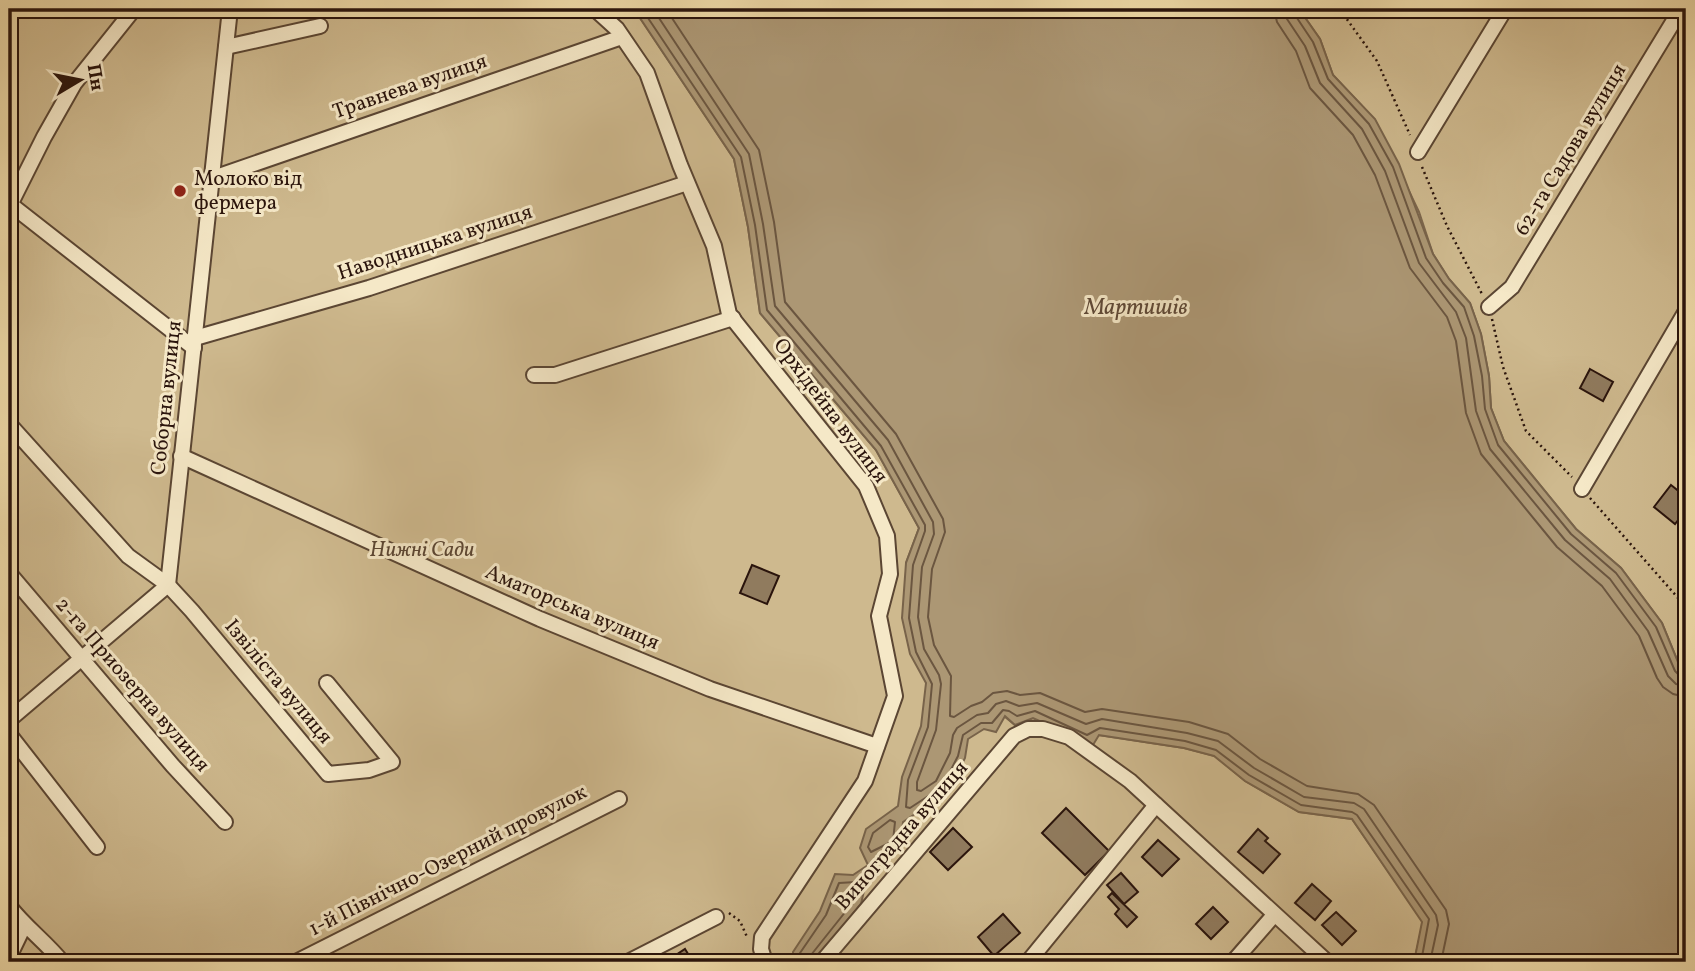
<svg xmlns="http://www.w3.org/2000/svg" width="1695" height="971" viewBox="0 0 1695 971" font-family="Vollkorn,serif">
<rect width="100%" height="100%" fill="#efdba9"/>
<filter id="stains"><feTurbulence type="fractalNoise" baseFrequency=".00286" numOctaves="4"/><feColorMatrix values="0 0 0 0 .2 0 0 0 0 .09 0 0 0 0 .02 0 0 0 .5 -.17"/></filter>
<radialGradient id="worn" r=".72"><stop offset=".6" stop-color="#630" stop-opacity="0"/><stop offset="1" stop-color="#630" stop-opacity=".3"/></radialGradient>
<g fill="#ceb98e" stroke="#7c664d" stroke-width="2">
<path d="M9 9H634L734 159 748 227 760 313 876 450 919 528 906 563 1004 716 1015 725 1033 718 1079 738 1098 735 1184 748 1215 756 1245 781 1299 812 1352 819 1423 922 1414 962H9Z"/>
<path d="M1299 9H1686V674L1680 667 1662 623 1621 568 1576 529 1504 441 1491 408 1489 376 1481 334 1470 303 1449 279 1433 254 1419 212 1375 120 1333 75 1320 39Z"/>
</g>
<path fill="#ac9774" stroke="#78634a" stroke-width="2" d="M634 9H1299L1320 39 1333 75 1375 119 1399 164 1433 254 1449 279 1470 303 1481 334 1489 376 1491 408 1504 441 1576 529 1621 568 1662 623 1680 667 1686 674V962H1414L1422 922 1352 819 1299 812 1245 781 1214 756 1184 748 1099 735 1093 745 1085 744 1079 738 1033 718 1015 725 1005 716 996 732 984 729 968 739 965 758 948 792 903 822 900 847 880 856 866 882 861 904 814 962H793V952L820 911 835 874 853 875 868 865 860 848 866 829 898 806 902 777 921 726 926 683 910 654 902 618 906 563 919 528 876 450 760 313 748 227 734 159Z"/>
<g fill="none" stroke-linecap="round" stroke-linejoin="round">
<g stroke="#6b5640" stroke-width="2">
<path d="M642 9 741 157 755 225 767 310 881 446 925 525V531L913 565 909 618 916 652 932 684 928 727 908 780 906 807 910 808 942 787 958 756 963 735 981 723H992L1003 710 1009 711 1017 716 1035 711 1087 735 1100 728 1185 741 1216 750 1249 775 1301 805 1352 812 1357 815 1429 919 1421 962"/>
<path d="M653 9 749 154 763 224 775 306 888 440 933 522 934 534 922 567 918 617 924 649 939 675 941 684 936 730 917 782V790L921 791 936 781 950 753 953 735 957 728 977 715 988 713 996 704 1006 701 1019 706 1037 703 1086 724 1102 719 1187 733 1218 741 1254 768 1304 797 1354 803 1364 809 1436 915 1438 925 1430 962"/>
<path d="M666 9 759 150 774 222 785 302 896 434 943 519 945 532 932 569 928 617 934 645 951 676 950 716 954 717 971 706 982 702 993 693 1007 691 1020 695 1040 693 1085 712 1102 709 1189 722 1228 734 1260 759 1307 786 1358 794 1374 805 1446 910 1449 924 1441 962"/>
<path d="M1274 9 1277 22 1296 51 1310 88 1353 135 1375 175 1410 268 1447 317 1456 341 1466 413 1481 454 1557 547 1602 586 1639 636 1657 678 1663 687 1673 694 1686 697"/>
<path d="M1285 9 1287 19 1305 46 1320 83 1362 129 1385 171 1419 263 1456 312 1466 338 1476 411 1490 449 1565 540 1610 579 1648 631 1668 676 1676 684 1686 686"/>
<path d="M1294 9 1295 15 1313 42 1328 79 1369 124 1393 167 1426 258 1443 283 1464 307 1474 336 1482 376 1485 409 1498 445 1571 534 1616 573 1656 627 1675 671 1680 676 1686 677"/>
<path d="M890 820 895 822 893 841 871 852 868 847 873 833Z"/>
<path d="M800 962V953L826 915 839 883 856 882 858 886 854 901 811 955 809 962"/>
</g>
</g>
<g fill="#907b5e" stroke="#2a140c" stroke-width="2">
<path d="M1590 369 1613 382 1603 401 1580 388Z"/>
<path d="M1671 485 1686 497V510L1675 524 1654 507Z"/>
<path d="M752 565 779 576 767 604 740 593Z"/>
<path d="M1066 808 1109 851 1085 875 1042 833Z"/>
<path d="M953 828 972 847 948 870 930 852Z"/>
<path d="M1258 829 1268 838 1265 841 1280 854 1263 873 1238 852Z"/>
<path d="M1158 840 1179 859 1162 876 1142 857Z"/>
<path d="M1121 873 1138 892 1124 904 1107 885Z"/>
<path d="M1312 884 1331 901 1315 920 1295 903Z"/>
<path d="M1112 893 1137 917 1127 927 1115 914 1119 909 1108 897Z"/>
<path d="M1213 907 1228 922 1211 939 1196 924Z"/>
<path d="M1336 912 1356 931 1342 945 1322 925Z"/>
<path d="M1003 914 1020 933 994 956 978 937Z"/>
<path d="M685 949 693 962H673L670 959Z"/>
</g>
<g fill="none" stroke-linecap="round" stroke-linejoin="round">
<g stroke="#5b4633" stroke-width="18">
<g id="minor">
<path d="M595 9 617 29 647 73 680 165 714 246 729 314 866 486 887 536 890 574 879 616 895 696 865 781 762 937 761 949 765 962"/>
<path d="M226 47 320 26"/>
<path d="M1418 152 1505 9"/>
<path d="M213 178 622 37"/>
<path d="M10 204 194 348"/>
<path d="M9 207 44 137 74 84 134 9"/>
<path d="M1489 307 1512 287 1681 9"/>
<path d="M195 338 369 288 687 183"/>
<path d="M534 375H555L733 318"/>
<path d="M9 424 128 556 168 585 192 611 328 774 369 770 392 762 327 683"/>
<path d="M181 456 540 619 710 689 877 746"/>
<path d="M1582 489 1686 311"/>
<path d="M9 573 173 766 225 822"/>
<path d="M9 720 168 585 230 9"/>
<path d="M9 734 97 847"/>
<path d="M9 906C25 927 46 942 62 962"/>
<path d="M9 957 24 926"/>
<path d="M296 962 619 799"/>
<path d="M628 962 716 917"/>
<path d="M822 962 1014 736 1028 729H1043L1069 737 1130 781 1327 962"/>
<path d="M1028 962 1156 805"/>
<path d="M1233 962 1274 915"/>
</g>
</g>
<g stroke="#2a140c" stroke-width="2.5" stroke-dasharray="2 3.5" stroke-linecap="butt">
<path d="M1343 9 1346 18 1377 61 1410 135"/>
<path d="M1422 167 1447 226 1482 294"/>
<path d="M1492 319 1503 367 1526 431 1572 477"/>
<path d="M1590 498 1686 607"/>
<path d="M729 913 740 921 747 937"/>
</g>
<use href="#minor" stroke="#f5e8c7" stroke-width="14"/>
</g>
<circle fill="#8f2418" stroke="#f5e8c7" stroke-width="2.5" cx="180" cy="191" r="7"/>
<g text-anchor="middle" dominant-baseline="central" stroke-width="6" stroke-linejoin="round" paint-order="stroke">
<g font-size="21" fill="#2a140c" stroke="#f5e8c7">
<text transform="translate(410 87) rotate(-19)">Травнева вулиця</text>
<text transform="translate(1571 150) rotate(-59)">62-га Садова вулиця</text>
<text transform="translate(435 243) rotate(-18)">Наводницька вулиця</text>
<text transform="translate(167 398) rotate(-84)">Соборна вулиця</text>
<text transform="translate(830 411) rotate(53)">Орхідейна вулиця</text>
<text transform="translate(572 608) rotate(23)">Аматорська вулиця</text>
<text transform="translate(278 682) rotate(50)">Ізвіліста вулиця</text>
<text transform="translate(132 685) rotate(49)">2-га Приозерна вулиця</text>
<text transform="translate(902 836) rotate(-49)">Виноградна вулиця</text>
<text transform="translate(448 861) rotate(-27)">1-й Північно-Озерний провулок</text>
</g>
<g font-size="21" fill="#2a140c" stroke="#f5e8c7" text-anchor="start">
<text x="194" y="179">Молоко від<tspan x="194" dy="24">фермера</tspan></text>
</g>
<g font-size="21" font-style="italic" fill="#5b4633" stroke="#f5e8c7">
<text x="422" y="550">Нижні Сади</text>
</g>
<g font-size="23" font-style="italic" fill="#5e4836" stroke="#f5e8c7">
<text x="1136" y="308">Мартишів</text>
</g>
</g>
<rect width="1695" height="971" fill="none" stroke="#efdba9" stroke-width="35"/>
<rect x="10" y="10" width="1674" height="950" fill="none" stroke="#2a140c" stroke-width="3.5"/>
<rect x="18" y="18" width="1660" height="936" fill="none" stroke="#2a140c" stroke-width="2"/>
<g transform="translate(80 80) rotate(80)" stroke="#f5e8c7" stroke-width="5" paint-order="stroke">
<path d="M0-5L12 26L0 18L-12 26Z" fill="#2a140c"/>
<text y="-10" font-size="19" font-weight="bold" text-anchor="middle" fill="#2a140c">Пн</text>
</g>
<rect width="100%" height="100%" filter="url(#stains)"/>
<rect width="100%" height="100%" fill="url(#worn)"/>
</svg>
